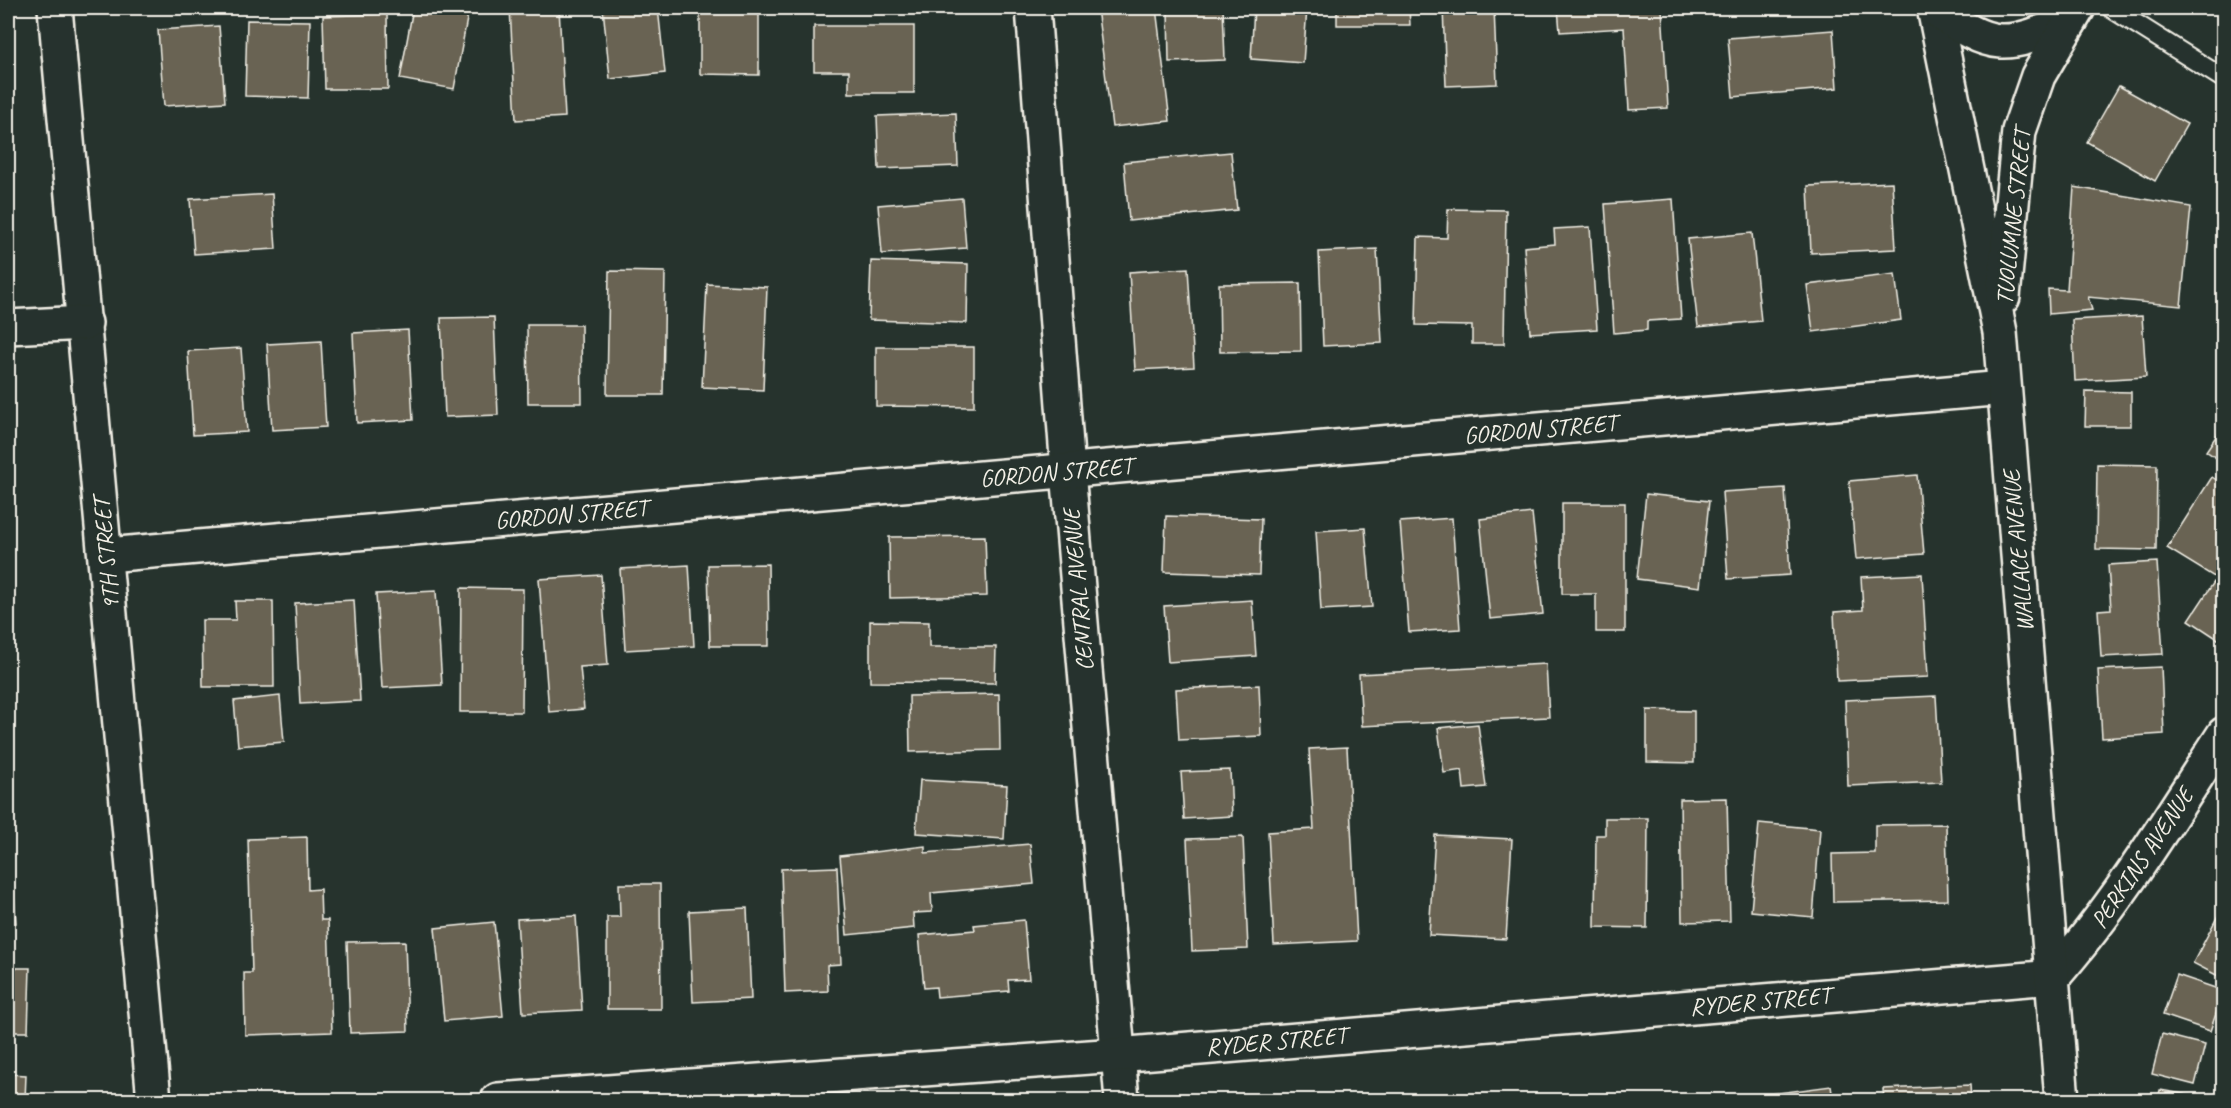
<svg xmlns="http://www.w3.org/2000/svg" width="2231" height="1108" viewBox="0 0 2231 1108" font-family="Caveat,sans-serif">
<rect width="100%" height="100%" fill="#26332d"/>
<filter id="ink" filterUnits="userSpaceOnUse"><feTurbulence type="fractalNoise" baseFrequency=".0167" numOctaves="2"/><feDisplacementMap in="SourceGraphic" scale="12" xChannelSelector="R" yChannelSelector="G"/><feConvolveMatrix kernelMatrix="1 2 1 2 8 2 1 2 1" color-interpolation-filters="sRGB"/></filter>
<g filter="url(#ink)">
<g fill="#696452" stroke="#f4f1e8" stroke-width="1.5">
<path d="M413 8H469L454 89 400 79Z"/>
<path d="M510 8H559L565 117 516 120Z"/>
<path d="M603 8H658L665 73 610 79Z"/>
<path d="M700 8H759V75L700 74Z"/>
<path d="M1097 8H1156L1170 121 1112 127Z"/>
<path d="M1168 8H1223L1225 60 1169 62Z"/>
<path d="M1254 8H1307L1303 63 1251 59Z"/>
<path d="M1337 8H1409L1410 25H1337Z"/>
<path d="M1443 8H1494L1497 84 1446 86Z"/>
<path d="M1558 8H1662L1668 108 1629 110 1624 28 1560 32Z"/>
<path d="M387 14 388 89H325L323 16Z"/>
<path d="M247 20 310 21 308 98 245 96Z"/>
<path d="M219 26 225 102 164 106 158 30Z"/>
<path d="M814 26H914V93H849V71H814Z"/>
<path d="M1833 30 1837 88 1733 97 1728 38Z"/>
<path d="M2119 86 2187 124 2155 181 2087 142Z"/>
<path d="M956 113 958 166 879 169 877 116Z"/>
<path d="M1231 152 1237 210 1129 221 1124 162Z"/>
<path d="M1892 182 1896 249 1811 253 1808 186Z"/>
<path d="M2074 187 2191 207 2181 306 2088 297 2092 310 2049 314 2048 289 2067 290Z"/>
<path d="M272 194 276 249 194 254 190 199Z"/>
<path d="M962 198 966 248 882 254 878 205Z"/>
<path d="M1673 199 1681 319 1647 321V330L1614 333 1605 204Z"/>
<path d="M1448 209 1506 210 1504 344H1472V326L1416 325 1418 237 1447 238Z"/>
<path d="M1590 227 1597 329 1530 333 1524 247 1555 244 1554 229Z"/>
<path d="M1752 233 1761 321 1698 327 1688 239Z"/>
<path d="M1377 249 1382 343 1323 346 1319 252Z"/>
<path d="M871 261 968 264 967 323 869 320Z"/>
<path d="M1188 268 1194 367 1135 370 1129 272Z"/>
<path d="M609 271 665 272 663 395H607Z"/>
<path d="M1895 274 1901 320 1813 332 1807 285Z"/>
<path d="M1300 283 1301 351 1220 352 1219 284Z"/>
<path d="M707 284 767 287 763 390 702 387Z"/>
<path d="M2142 316 2146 377 2075 381 2072 320Z"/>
<path d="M494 317 498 415 445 417 441 318Z"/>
<path d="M527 325H581L582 403H528Z"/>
<path d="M408 330 413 420 357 423 353 333Z"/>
<path d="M321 341 326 427 272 430 267 344Z"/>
<path d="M876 347H974V407L876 406Z"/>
<path d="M241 348 247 432 193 435 188 351Z"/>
<path d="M2086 391 2131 392V426H2085Z"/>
<path d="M2221 429 2224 430V463L2206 451Z"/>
<path d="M2097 464 2157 465 2156 550 2096 549Z"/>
<path d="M1917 475 1924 554 1856 559 1849 481Z"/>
<path d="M2212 477 2224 485V583L2167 548Z"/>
<path d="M1785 488 1790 575 1728 579 1722 492Z"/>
<path d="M1646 494 1709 501 1700 587 1637 579Z"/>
<path d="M1562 503H1625V632H1596V594H1562Z"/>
<path d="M1532 513 1543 614 1490 619 1480 519Z"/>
<path d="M1166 516 1261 519 1259 575 1164 572Z"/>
<path d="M1452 518 1460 629 1409 632 1400 522Z"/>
<path d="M1365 528 1372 607 1321 610 1316 531Z"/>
<path d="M985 536 987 596 890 598 889 537Z"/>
<path d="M2157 562 2163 654 2101 657 2098 610 2111 609 2108 565Z"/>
<path d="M768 564 769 646H710L708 565Z"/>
<path d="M689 565 694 646 625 650 620 569Z"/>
<path d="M1922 574 1928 677 1837 681 1834 612 1863 610 1861 577Z"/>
<path d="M601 575 608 665 580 667 584 709 549 712 539 579Z"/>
<path d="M2214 582 2224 589V643L2189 620Z"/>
<path d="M461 588 523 589 522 712H460Z"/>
<path d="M436 591 442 685 382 688 376 594Z"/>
<path d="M354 600 360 701 300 704 295 603Z"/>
<path d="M1252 600 1256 656 1168 662 1164 606Z"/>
<path d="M235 601H273L274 687H203L202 620H236Z"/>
<path d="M870 621 929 622V647H996L995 683 870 682Z"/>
<path d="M1546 664 1549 717 1362 726 1359 674Z"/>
<path d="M2161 667 2164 734 2102 738 2098 670Z"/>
<path d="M1259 685 1261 736 1179 740 1176 689Z"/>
<path d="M999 694 1000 750 910 752 909 696Z"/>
<path d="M280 696 284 742 238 746 234 701Z"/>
<path d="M1936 696 1941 782 1848 786 1845 700Z"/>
<path d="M1647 710 1694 711V763L1647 762Z"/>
<path d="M1478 724 1486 787 1464 789 1462 770 1444 773 1438 728Z"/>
<path d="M1347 747 1357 941 1274 945 1268 832 1314 829 1309 749Z"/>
<path d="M1230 770 1232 816 1184 819 1181 772Z"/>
<path d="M920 780 1007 785 1004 839 916 833Z"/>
<path d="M1727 798 1730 921 1682 922 1680 799Z"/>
<path d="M1605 818H1648L1647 928 1595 927 1596 835H1605Z"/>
<path d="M1759 823 1820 829 1813 917 1751 911Z"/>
<path d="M1946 824 1948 900 1833 902 1832 854 1875 853V825Z"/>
<path d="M1435 835 1512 839 1506 939 1429 935Z"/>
<path d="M8 836H10L16 923 8 924Z"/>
<path d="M307 837 308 890 320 889 321 920H328L332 1032 245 1035 244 973H252L248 839Z"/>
<path d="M1243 837 1248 949 1192 951 1187 839Z"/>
<path d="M1030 844 1034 884 931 893 932 912 913 913 914 928 847 935 840 856 925 846V853Z"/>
<path d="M837 867 841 964 827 965 828 991 785 993 781 869Z"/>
<path d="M619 884H660L661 1009H607V917H620Z"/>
<path d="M2224 904V979L2193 963Z"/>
<path d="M747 908 751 999 693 1002 689 911Z"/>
<path d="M576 916 582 1010 523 1013 517 919Z"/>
<path d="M1024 920 1029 979 1008 980 1009 991 937 997 936 987 924 988 919 935 975 930 974 925Z"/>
<path d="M494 922 503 1016 444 1021 435 928Z"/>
<path d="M405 941 408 1031 350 1033 347 942Z"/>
<path d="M8 968H30L28 1032H8Z"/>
<path d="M2177 975 2224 991 2210 1031 2163 1015Z"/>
<path d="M2162 1034 2205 1045 2195 1085 2152 1074Z"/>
<path d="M8 1074 26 1075 25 1100H8Z"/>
<path d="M1970 1085 1971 1100H1884L1883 1089Z"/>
<path d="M1831 1086 1833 1100H1764L1763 1095Z"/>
<path d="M2160 1090 2217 1100H2158Z"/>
</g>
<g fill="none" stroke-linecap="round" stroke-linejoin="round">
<g stroke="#f4f1e8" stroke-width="22">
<path id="lane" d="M2111 8 2224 79"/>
</g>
<g stroke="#f4f1e8" stroke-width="38">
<g id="street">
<path d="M55 8 154 1100"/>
<path d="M1033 8 1068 471 1122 1100"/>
<path d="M8 327 85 323"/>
<path d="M107 555 2004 388"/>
<path d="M498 1100 1117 1055 2053 977C2119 902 2170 817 2224 734"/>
</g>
</g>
<g stroke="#f4f1e8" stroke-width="38">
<g id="secondary">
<path d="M1934 8 2000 332 2062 1100"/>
<path d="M1934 9C1994 50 2003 49 2070 21"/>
<path d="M2003 297 2019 131 2038 76 2078 8"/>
</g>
</g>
<use href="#lane" stroke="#26332d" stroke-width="18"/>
<use href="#street" stroke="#26332d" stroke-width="33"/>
<use href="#secondary" stroke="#26332d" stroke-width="33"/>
</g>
</g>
<g text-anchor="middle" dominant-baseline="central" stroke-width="4.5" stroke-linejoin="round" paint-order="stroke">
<g font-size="24" fill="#f4f1e8" stroke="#26332d">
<text transform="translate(2013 217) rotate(-84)">TUOLUMNE STREET</text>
<text transform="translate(1540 429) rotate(-5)">GORDON STREET</text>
<text transform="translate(1056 472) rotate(-5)">GORDON STREET</text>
<text transform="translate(571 514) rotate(-5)">GORDON STREET</text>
<text transform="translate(2018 551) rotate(-95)">WALLACE AVENUE</text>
<text transform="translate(106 554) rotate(-95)">9TH STREET</text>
<text transform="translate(1078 590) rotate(-95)">CENTRAL AVENUE</text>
<text transform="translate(2142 858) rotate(-56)">PERKINS AVENUE</text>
<text transform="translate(1760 1001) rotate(-5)">RYDER STREET</text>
<text transform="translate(1276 1041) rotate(-5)">RYDER STREET</text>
</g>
</g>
<rect width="2231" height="1108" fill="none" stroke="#26332d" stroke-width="30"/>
<rect x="15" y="15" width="2201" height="1078" fill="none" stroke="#f4f1e8" stroke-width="2" filter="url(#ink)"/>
</svg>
